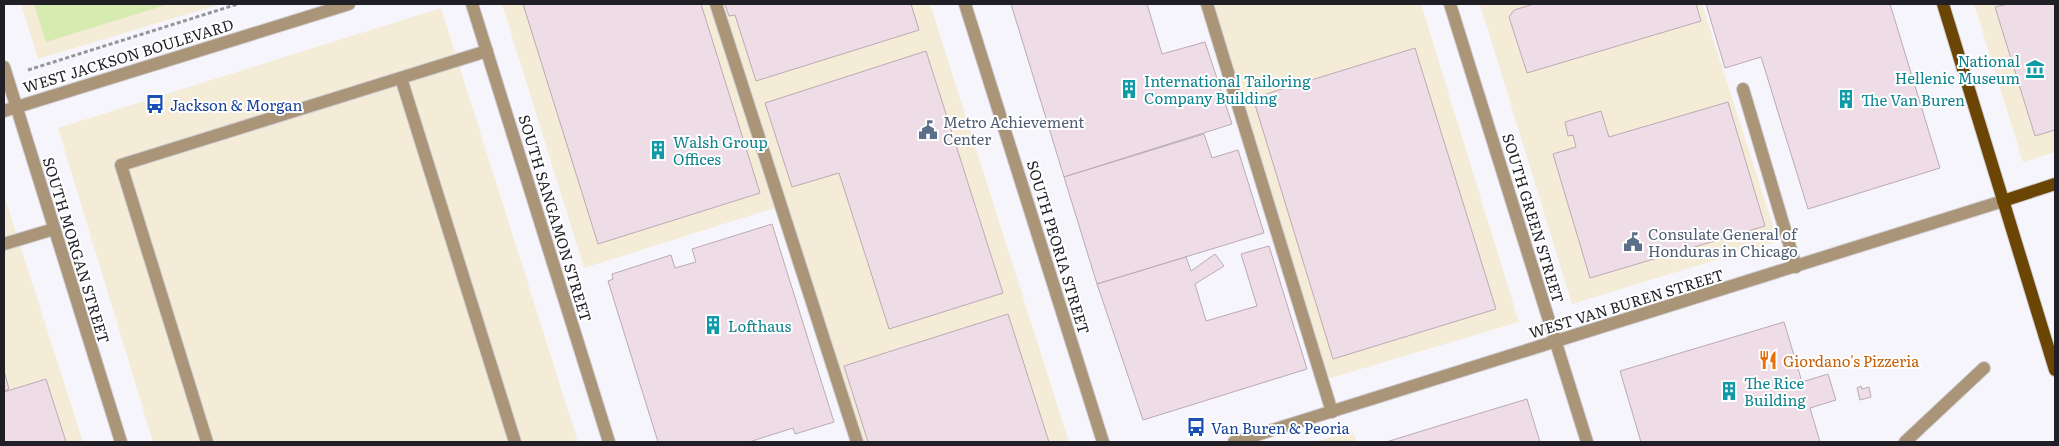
<svg xmlns="http://www.w3.org/2000/svg" width="2059" height="446" viewBox="0 0 2059 446" font-family="Literata,serif">
<rect width="100%" height="100%" fill="#f7f5fc"/>
<g fill="#f4ecd7">
<path d="M21 4H221L38 59Z"/>
<path d="M502 4H930L1069 442H857L781 206 584 268Z"/>
<path d="M1210 4H1421L1519 322 1324 380Z"/>
<path d="M1480 4H1702L1778 241 1572 304Z"/>
<path d="M1974 4H2055V152L2023 162Z"/>
<path d="M441 8 578 442H153L58 128Z"/>
<path d="M4 195 83 442H4Z"/>
<path d="M1352 431 1357 442H1315Z"/>
</g>
<path fill="#d6ebb0" d="M34 4H169L46 42Z"/>
<g fill="#eedce6" stroke="#bbaab4">
<path d="M523 4H701L760 193 598 244Z"/>
<path d="M725 4H911L919 30 756 81 735 15 729 16Z"/>
<path d="M1011 4H1147L1162 54 1205 42 1232 124 1064 177Z"/>
<path d="M1534 4H1696L1701 21 1527 73 1509 17 1514 10Z"/>
<path d="M1706 4H1890L1940 168 1808 209 1761 57 1725 68Z"/>
<path d="M2008 4H2055V130L2035 136 1995 7Z"/>
<path d="M1415 48 1496 309 1333 359 1253 98Z"/>
<path d="M926 51 1003 293 889 329 839 173 792 187 765 103Z"/>
<path d="M1728 102 1765 226 1590 278 1553 154 1576 147 1573 135 1568 136 1565 122 1601 111 1609 137Z"/>
<path d="M1204 134 1212 158 1238 150 1264 233 1097 284 1064 177Z"/>
<path d="M772 224 834 422 795 434 793 428 749 442H658L608 281 613 279 612 274 671 255 675 268 696 262 692 249Z"/>
<path d="M1269 246 1307 369 1143 420 1097 284 1186 257 1191 271 1215 254 1224 266 1195 284 1206 321 1257 306 1241 254Z"/>
<path d="M1008 314 1049 442H868L844 366Z"/>
<path d="M1784 322 1802 382 1828 374 1836 400 1810 408 1820 442H1641L1620 371Z"/>
<path d="M4 371 9 389 4 391Z"/>
<path d="M46 379 66 442H4V392Z"/>
<path d="M1861 386 1862 389 1869 387 1871 397 1860 400 1857 388Z"/>
<path d="M1527 399 1540 442H1386L1461 419Z"/>
</g>
<g fill="none" stroke-linecap="round" stroke-linejoin="round">
<g stroke="#d0ced5" stroke-width="14">
<g id="minor">
<path d="M472 4 609 442"/>
<path d="M716 4 857 442"/>
<path d="M965 4 1103 442"/>
<path d="M1207 4 1332 412"/>
<path d="M1450 4 1587 442"/>
<path d="M4 67 121 442"/>
<path d="M401 78 515 442"/>
<path d="M1743 89 1796 267"/>
<path d="M4 111 349 4"/>
<path d="M4 244 54 229"/>
<path d="M207 442 121 165 487 51"/>
<path d="M1234 442 2003 201"/>
<path d="M1905 442 1984 368"/>
</g>
</g>
<g stroke="#d0ced5" stroke-width="14">
<g id="major">
<path d="M1943 4 2055 370"/>
<path d="M2003 201 2055 184"/>
</g>
</g>
<path stroke="#97959c" stroke-width="3" stroke-dasharray="4 2.5" stroke-linecap="butt" d="M28 70 238 4"/>
<use href="#minor" stroke="#ab9579" stroke-width="12"/>
<use href="#major" stroke="#6a4503" stroke-width="12"/>
</g>
<defs>
<g id="museum-bare" transform="scale(1.5)"><path d="M0-6L6-3V-2H-6V-3ZM-5-1h2V3h-2ZM-1-1h2V3h-2ZM3-1h2V3H3ZM-6 4H6V6H-6Z" fill="#0f9aa8" stroke="#fff" stroke-width="2.5" paint-order="stroke"/></g>
<g id="building-bare" transform="scale(1.5)"><path d="M-4-6H4V6H1V3H-1V6H-4ZM-2.5-4.3h1.7v1.8h-1.7ZM.8-4.3h1.7v1.8H.8ZM-2.5-1h1.7V.8h-1.7ZM.8-1h1.7V.8H.8Z" fill="#0f9aa8" stroke="#fff" stroke-width="2.5" paint-order="stroke"/></g>
<g id="bus-bare" transform="scale(1.5)"><path d="M-5-6H5V4H4V6H2V4H-2V6H-4V4H-5ZM-3.5-4V0h7V-4ZM-3.5 1.2v1.5H-2V1.2ZM2 1.2v1.5H3.5V1.2Z" fill="#1a4fb4" stroke="#fff" stroke-width="2.5" paint-order="stroke"/></g>
<g id="civic-bare" transform="scale(1.5)"><path d="M-.6-6.5H3V-4.5H.6V-3L4-1V1h2V6H-6V1h2V-1L-.6-3ZM-1.2 2.5V6h2.4V2.5Z" fill="#5c6f8a" stroke="#fff" stroke-width="2.5" paint-order="stroke"/></g>
<g id="restaurant-bare" transform="scale(1.5)"><path d="M-5-6h1v4h1v-4h1v4h1v-4h1v5L-1.5 .5V6h-2V.5L-5-1ZM5-6V6H3V1.5H1.5Q1.5-4 5-6Z" fill="#e8710a" stroke="#fff" stroke-width="2.5" paint-order="stroke"/></g>
</defs>
<g fill-rule="evenodd">
<use href="#museum-bare" x="2035" y="69"/>
<use href="#building-bare" x="1129" y="89"/>
<use href="#building-bare" x="1846" y="99"/>
<use href="#bus-bare" x="155" y="104"/>
<use href="#civic-bare" x="928" y="130"/>
<use href="#building-bare" x="658" y="150"/>
<use href="#civic-bare" x="1633" y="242"/>
<use href="#building-bare" x="713" y="325"/>
<use href="#restaurant-bare" x="1768" y="360"/>
<use href="#building-bare" x="1729" y="391"/>
<use href="#bus-bare" x="1196" y="427"/>
</g>
<g text-anchor="middle" dominant-baseline="central" stroke-width="4" stroke-linejoin="round" paint-order="stroke">
<g font-size="15" fill="#201f25" stroke="#fff">
<text transform="translate(128 55) rotate(-17)">WEST JACKSON BOULEVARD</text>
<text transform="translate(556 218) rotate(73)">SOUTH SANGAMON STREET</text>
<text transform="translate(1534 218) rotate(73)">SOUTH GREEN STREET</text>
<text transform="translate(1059 247) rotate(73)">SOUTH PEORIA STREET</text>
<text transform="translate(77 250) rotate(73)">SOUTH MORGAN STREET</text>
<text transform="translate(1626 303) rotate(-17)">WEST VAN BUREN STREET</text>
</g>
<g font-size="15" fill="#0d838f" stroke="#fff" text-anchor="start">
<text x="2020" y="60" text-anchor="end">National<tspan x="2020" dy="17">Hellenic Museum</tspan></text>
<text x="1144" y="80">International Tailoring<tspan x="1144" dy="17">Company Building</tspan></text>
<text x="1861" y="99">The Van Buren</text>
<text x="673" y="141">Walsh Group<tspan x="673" dy="17">Offices</tspan></text>
<text x="728" y="325">Lofthaus</text>
<text x="1744" y="382">The Rice<tspan x="1744" dy="17">Building</tspan></text>
</g>
<g font-size="15" fill="#164399" stroke="#fff" text-anchor="start">
<text x="170" y="104">Jackson &amp; Morgan</text>
<text x="1211" y="427">Van Buren &amp; Peoria</text>
</g>
<g font-size="15" fill="#4e5e75" stroke="#fff" text-anchor="start">
<text x="943" y="121">Metro Achievement<tspan x="943" dy="17">Center</tspan></text>
<text x="1648" y="233">Consulate General of<tspan x="1648" dy="17">Honduras in Chicago</tspan></text>
</g>
<g font-size="15" fill="#c56008" stroke="#fff" text-anchor="start">
<text x="1783" y="360">Giordano's Pizzeria</text>
</g>
</g>
<rect width="2059" height="446" fill="none" stroke="#201f25" stroke-width="10"/>
</svg>
